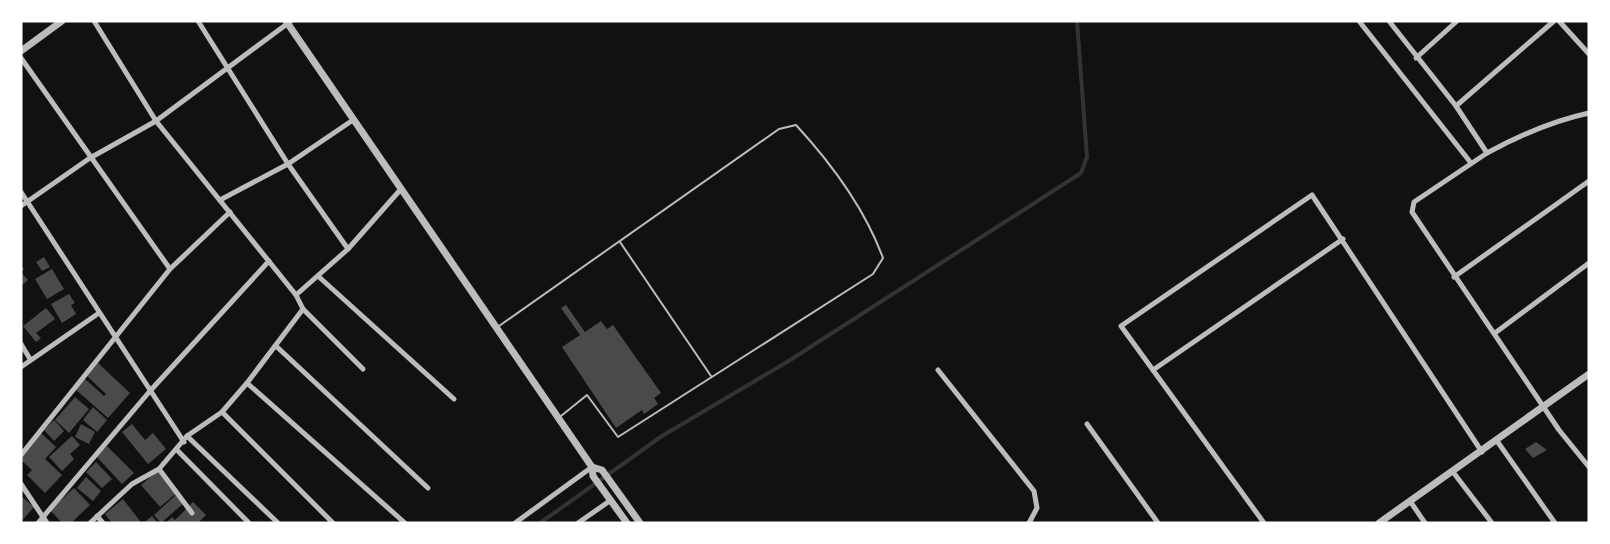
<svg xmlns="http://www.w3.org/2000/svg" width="1610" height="544" viewBox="0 0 1610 544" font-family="'Public Sans',sans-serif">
<rect width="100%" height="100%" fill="#111"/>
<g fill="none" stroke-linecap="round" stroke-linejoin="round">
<path stroke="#333" stroke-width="4" d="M540 523 662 436 787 362 1081 173 1087 157 1077 21"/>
</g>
<g fill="#4a4a4a">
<path d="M44 257 50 267 42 271 36 262Z"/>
<path d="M21 265 24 269 21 272 28 280 21 286Z"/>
<path d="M52 269 64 289 47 299 35 279Z"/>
<path d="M69 294 75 303 71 305 76 314 62 323 51 304Z"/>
<path d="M566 305 585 332 601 321 607 329 613 325 661 393 654 398 658 404 644 414 642 410 616 428 562 347 580 335 561 308Z"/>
<path d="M46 308 55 319 36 333 41 338 36 342 23 326Z"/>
<path d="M98 363 130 393 108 418 75 389 84 378 104 396 106 394 87 376Z"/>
<path d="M75 397 89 409 69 433 55 420Z"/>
<path d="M93 407 107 420 97 432 83 420Z"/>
<path d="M54 420 64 431 54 441 44 430Z"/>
<path d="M81 424 95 432 89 444 75 437Z"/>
<path d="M132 424 145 440 153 433 166 449 148 464 122 432Z"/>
<path d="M40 432 56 447 45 459 62 475 45 493 27 475 32 470 21 460V452Z"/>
<path d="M72 436 80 445 70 454 74 459 62 471 49 457Z"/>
<path d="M1536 442 1547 450 1533 458 1525 449Z"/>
<path d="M107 446 134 473 122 484 96 456Z"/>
<path d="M96 462 112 479 102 488 86 472Z"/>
<path d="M160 469 179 491 160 507 141 485Z"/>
<path d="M86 477 101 491 93 501 77 488Z"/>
<path d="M74 488 90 505 71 523H62L50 510Z"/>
<path d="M178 493 186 501 161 523 154 515Z"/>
<path d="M21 496 34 507 21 522Z"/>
<path d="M123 499 140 521 138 523H112L105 514Z"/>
<path d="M193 502 206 515 198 523H166L172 517 175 520Z"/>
<path d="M152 516 158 523H143Z"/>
</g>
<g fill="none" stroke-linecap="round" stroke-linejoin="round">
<g stroke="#bcbcbc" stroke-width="2">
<path d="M620 242 711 376"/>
<path d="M499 326 779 129 796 125C831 163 865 209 883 258L873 274 618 437 587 395 561 416"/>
</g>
<g stroke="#bcbcbc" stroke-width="5">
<path d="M94 21 156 121 296 295"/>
<path d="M198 21 288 164 348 249 296 295 303 309 247 383 222 412"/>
<path d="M1359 21 1471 163"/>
<path d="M1389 21 1456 106 1487 153C1520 135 1552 121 1589 113"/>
<path d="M1559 21 1589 54"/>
<path d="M21 58 170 269 21 455"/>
<path d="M1416 58 1457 21"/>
<path d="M1456 106 1554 21"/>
<path d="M1487 153 1414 202 1412 212 1559 430 1589 467"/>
<path d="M21 192 184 442"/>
<path d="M220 200 288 164 353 120"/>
<path d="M21 206 90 158 156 121 291 21"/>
<path d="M348 249 401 189"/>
<path d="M170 269 230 212"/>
<path d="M318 276 454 399"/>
<path d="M1454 277 1589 181"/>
<path d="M303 309 363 369"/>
<path d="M1495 333 1589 263"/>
<path d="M21 344 30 359"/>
<path d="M276 346 428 488"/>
<path d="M21 367 99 313"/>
<path d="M938 370 1034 491 1037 508 1029 523"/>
<path d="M1153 370 1343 239"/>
<path d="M247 383 405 523"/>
<path d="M1087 424 1158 523"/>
<path d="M187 436 278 523"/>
<path d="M1497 441 1555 523"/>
<path d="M177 450 249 523"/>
<path d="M159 469 192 513"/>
<path d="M1453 472 1492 523"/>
<path d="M21 484 47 523"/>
<path d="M1410 501 1425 523"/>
<path d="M97 516 103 523"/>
<path d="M38 523 150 391 269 261"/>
<path d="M90 523 132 484 159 469 187 436 222 412 333 523"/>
<path d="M515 523 592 467"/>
<path d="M578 523 611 500"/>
<path d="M1264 523 1121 326 1312 195 1482 452"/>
</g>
<g stroke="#bcbcbc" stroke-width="7">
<path d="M286 21 592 467 593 476 627 523"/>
<path d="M21 51 62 21"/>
<path d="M592 467 602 470 640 523"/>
<path d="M1379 523 1589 374"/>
</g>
</g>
<rect width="1610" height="544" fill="none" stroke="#ffffff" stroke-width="45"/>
</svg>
